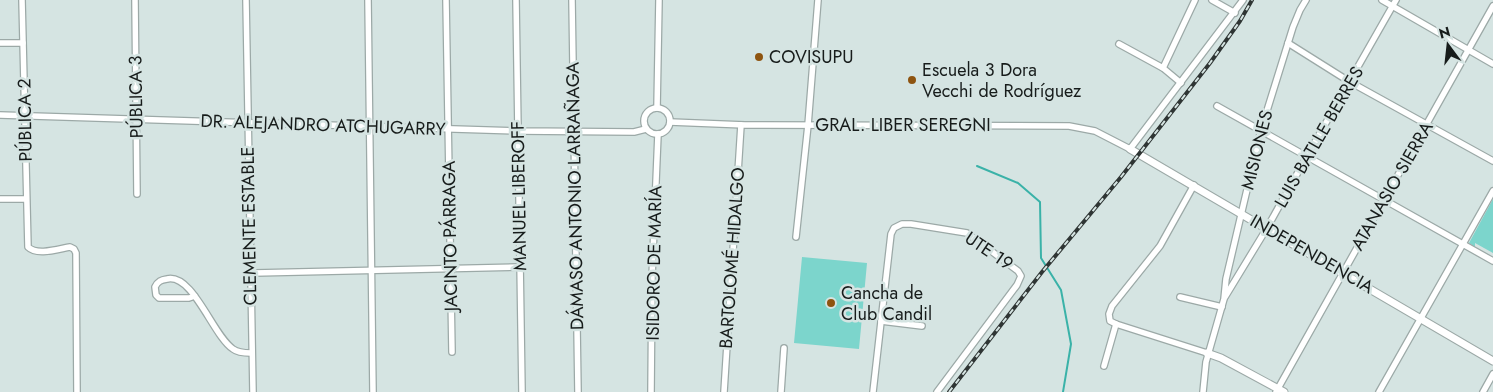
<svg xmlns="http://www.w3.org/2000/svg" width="1493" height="392" viewBox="0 0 1493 392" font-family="Jost,sans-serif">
<rect width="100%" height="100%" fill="#d5e4e2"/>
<g fill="#7cd5cc">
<path d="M1493 199V253L1475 243V247L1469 243Z"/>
<path d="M802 257 867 263 859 349 794 343Z"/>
</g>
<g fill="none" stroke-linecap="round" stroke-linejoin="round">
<path stroke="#3ab2a8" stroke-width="2" d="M977 166 1018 183 1040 202 1041 258 1061 290 1071 344 1063 392"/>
<g stroke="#9ca9a7" stroke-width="8">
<g id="minor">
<path d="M22 0 28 247C37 256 58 249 70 247L74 249 76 253 77 392"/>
<path d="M135 0 137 194"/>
<path d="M246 0 253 392"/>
<path d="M368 0 373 392"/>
<path d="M446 0 452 352"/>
<path d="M516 0 522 392"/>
<path d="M572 0 578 392"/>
<path d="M1212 0 1235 13"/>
<path d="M1382 0 1493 64"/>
<path d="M0 43H23"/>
<path d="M1288 43 1350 82 1493 161"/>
<path d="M1119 44 1163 68 1181 83"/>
<path d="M1163 68 1195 0"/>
<path d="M1217 106 1493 261"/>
<circle cx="657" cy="121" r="13"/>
<path d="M657 108 659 0"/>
<path d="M0 115 518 131 634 132 646 129"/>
<path d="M670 122 745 125 1069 126 1095 131 1130 149 1243 0"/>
<path d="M1194 185 1160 246 1112 306 1109 314 1110 321 1116 324 1207 353"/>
<path d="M0 199H26"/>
<path d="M796 237 808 125 818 0"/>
<path d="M251 273 519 267"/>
<path d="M195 296 189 298H159L156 295 155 287C158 281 161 280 167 279 193 273 213 336 233 349 238 353 245 353 251 353"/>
<path d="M1180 297 1222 307"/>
<path d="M1225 297 1267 228 1307 156 1396 0"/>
<path d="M881 321 922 326"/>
<path d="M1104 366 1116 324"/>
<path d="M651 392 652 277 658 134"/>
<path d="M724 392 741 125"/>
<path d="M781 392 784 348"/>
<path d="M873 392 891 234 894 228 902 224H911L967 233 1018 271 1021 276 1017 285 937 392"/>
<path d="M1203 392 1206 362 1224 299 1226 279 1261 130 1293 27 1300 10 1306 0"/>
<path d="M1276 392 1493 6"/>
<path d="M1379 392 1493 191"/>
<path d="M1483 392 1493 374"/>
</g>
</g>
<g stroke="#9ca9a7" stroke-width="9">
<g id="tertiary">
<path d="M1130 149 1493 361"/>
<path d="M1207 353 1221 358 1284 392"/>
</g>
</g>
<use href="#minor" stroke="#fff" stroke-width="5.5"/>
<use href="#tertiary" stroke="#fff" stroke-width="7"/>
<g stroke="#2f3534" stroke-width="4">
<path id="rail" d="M949 392 1042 272 1121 177 1210 63 1240 21 1252 0"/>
</g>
<use href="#rail" stroke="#d5e4e2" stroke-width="2" stroke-dasharray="5.5" stroke-linecap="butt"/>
</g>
<g fill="#8e5410" stroke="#d5e4e2" stroke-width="2">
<circle cx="759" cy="57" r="5"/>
<circle cx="912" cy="80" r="5"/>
<circle cx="831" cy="303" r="5"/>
</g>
<g text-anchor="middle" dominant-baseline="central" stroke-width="5" stroke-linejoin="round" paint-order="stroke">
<g font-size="18" fill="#171c1b" stroke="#d5e4e2" text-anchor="start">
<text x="769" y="57">COVISUPU</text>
<text x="922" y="70">Escuela 3 Dora<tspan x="922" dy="21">Vecchi de Rodríguez</tspan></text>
<text x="841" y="293">Cancha de<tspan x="841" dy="21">Club Candil</tspan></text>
</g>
<g font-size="18" fill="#171c1b" stroke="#d5e4e2">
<text transform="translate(136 97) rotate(-91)">PÚBLICA 3</text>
<text transform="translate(25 120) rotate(-91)">PÚBLICA 2</text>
<text transform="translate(323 125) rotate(2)">DR. ALEJANDRO ATCHUGARRY</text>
<text x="903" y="125">GRAL. LIBER SEREGNI</text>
<text transform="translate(1319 137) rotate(-60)">LUIS BATLLE BERRES</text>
<text transform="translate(1257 150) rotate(-76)">MISIONES</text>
<text transform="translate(1392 186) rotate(-60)">ATANASIO SIERRA</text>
<text transform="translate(519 196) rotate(-91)">MANUEL LIBEROFF</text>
<text transform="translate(575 196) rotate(-91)">DÁMASO ANTONIO LARRAÑAGA</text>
<text transform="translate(249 226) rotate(-91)">CLEMENTE ESTABLE</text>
<text transform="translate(450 236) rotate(-91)">JACINTO PÁRRAGA</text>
<text transform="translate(989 251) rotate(34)">UTE 19</text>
<text transform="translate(1312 254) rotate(30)">INDEPENDENCIA</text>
<text transform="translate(732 258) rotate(-86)">BARTOLOMÉ HIDALGO</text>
<text transform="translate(654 263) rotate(-89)">ISIDORO DE MARÍA</text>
</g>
</g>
<g transform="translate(1448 45) rotate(345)" stroke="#d5e4e2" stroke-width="4" paint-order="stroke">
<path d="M0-4L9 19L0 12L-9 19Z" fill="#171c1b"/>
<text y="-8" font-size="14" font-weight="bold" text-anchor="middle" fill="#171c1b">N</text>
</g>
</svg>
